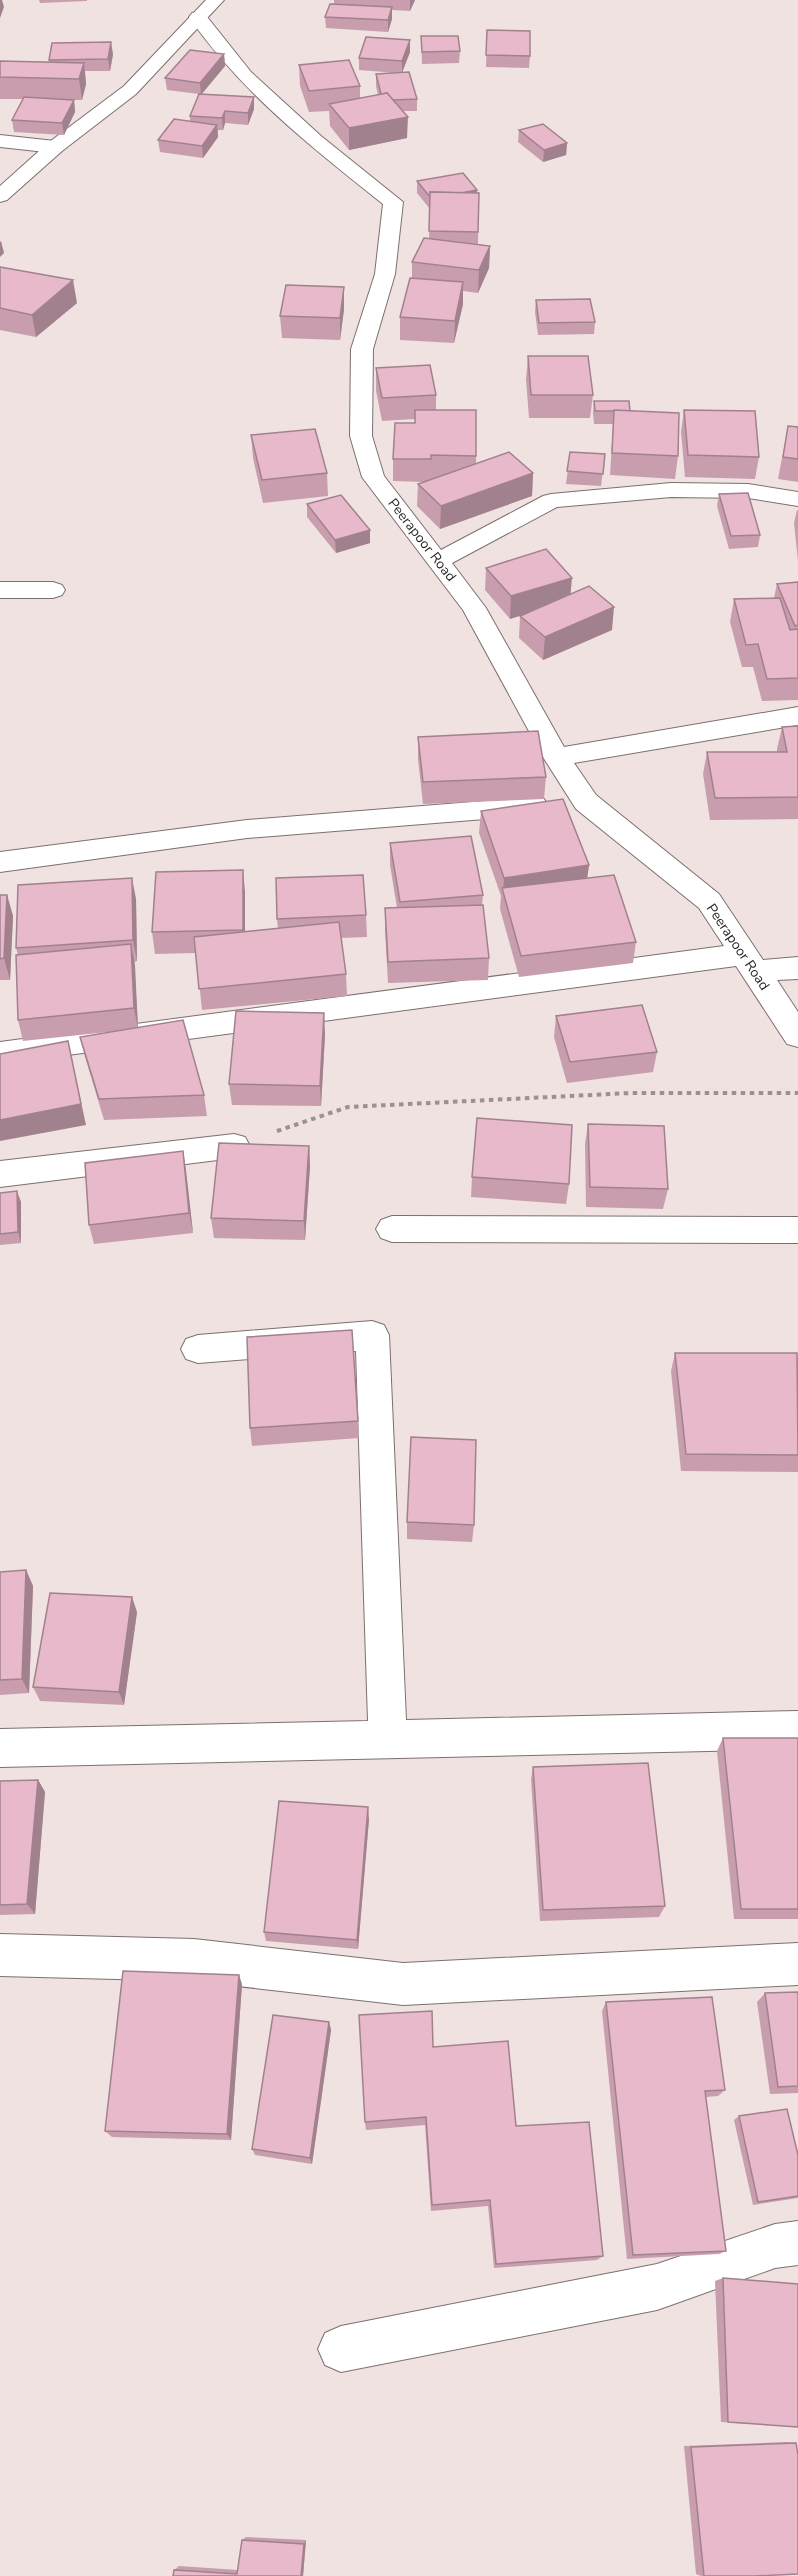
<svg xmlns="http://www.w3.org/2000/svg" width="798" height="2576" viewBox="0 0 798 2576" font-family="'Nunito Sans',sans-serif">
<rect width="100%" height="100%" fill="#efe2e1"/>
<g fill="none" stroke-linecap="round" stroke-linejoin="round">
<g stroke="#7c706f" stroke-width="2">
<g id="street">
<path d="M198 12 204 13 251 72 321 136 403 202 395 274 373 349 372 436 384 476 441 550 543 496 551 494 671 483 748 484 798 492V506L748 498 671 497 557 507 452 563 486 608 564 747 798 707V725L574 763 596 795 719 894 763 960 798 957V979L777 980 798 1012V1047L787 1044 736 966 0 1064V1042L724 946 699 908 576 809 543 757 463 610 362 477 350 436 351 349 375 274 383 204C312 148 241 92 189 17L192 13Z"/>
<path d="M0 135 55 141 62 143 64 147 62 151 55 153 0 147Z"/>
<path d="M0 582H53L62 585 65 590 62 595 53 598H0Z"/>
<path d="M534 797 544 799 548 806 544 813 534 815 247 838 0 872V852L247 820Z"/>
<path d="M234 1134 245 1137 250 1146 245 1155 234 1158 0 1187V1161Z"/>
<path d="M392 1216 798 1217V1243L392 1242 381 1238 376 1229 381 1220Z"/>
<path d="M372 1321 384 1325 389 1335 406 1720 798 1711V1749L0 1767V1729L368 1721 356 1351 198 1363 186 1359 181 1349 186 1339 198 1335Z"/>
<path d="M0 1934 194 1939 403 1963 798 1943V1985L403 2005 194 1981 0 1976Z"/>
<path d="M798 2221V2265L775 2268 657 2310 341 2372 325 2365 318 2349 325 2333 341 2326 657 2264 775 2224Z"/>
</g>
</g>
<g stroke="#7c706f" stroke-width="2">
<path id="secondary" d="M206 0H224L136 94 62 151 7 200 0 202V186L48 143 124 86Z"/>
</g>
<path stroke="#9a9190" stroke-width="4" stroke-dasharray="4.5 4.5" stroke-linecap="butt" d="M277 1131 348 1107 631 1093H798"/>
<use href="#street" fill="#fff" fill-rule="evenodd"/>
<use href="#secondary" fill="#fff" fill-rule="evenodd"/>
</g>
<g fill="#c89eaf">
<path d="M39 0H87V1L40 3Z"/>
<path d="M334 0H415L410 11 392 10V19L388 32 326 28 325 17 334 4Z"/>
<path d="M487 30 530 56 529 68 486 67Z"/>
<path d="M421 36 460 51 459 63 422 64Z"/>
<path d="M410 40V52L402 72 417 99V111H403L407 138 349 150 330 126 329 111 309 112 300 86 299 65 360 86V98L378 95 376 86V74L397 73 359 70V58Z"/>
<path d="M113 54 110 71H85L86 84 82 100H74L75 112 64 135 14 132 12 120 23 99H0V61L49 62V60Z"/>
<path d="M224 54 225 66 201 94 254 97V109L248 125 225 123 223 130H218V137L203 158 160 152 158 140 190 121V116L199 94 167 90 165 78Z"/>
<path d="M519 130 567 143 566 155 543 162 518 142Z"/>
<path d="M417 181 479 193 478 244 490 246 489 268 478 293 463 291V304L454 343 400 340V317L412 279V262L429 238 430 209 417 193Z"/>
<path d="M0 267 77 303 36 337 0 330Z"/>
<path d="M344 287V309L340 340 282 338 280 316Z"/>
<path d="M536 300 595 322 594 334 538 335 535 312Z"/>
<path d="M528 356 593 395 590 418H529L526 379Z"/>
<path d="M376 368 436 395V410L476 456V463L533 473 532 496 440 529 417 506 418 484 423 482 393 481V459L415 423V419L382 421 376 391Z"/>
<path d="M594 401 630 411 678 456 675 479 610 475 613 424H594L593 413Z"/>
<path d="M684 410 759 457 755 479 685 477 681 432Z"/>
<path d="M788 426 798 427V482L778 479Z"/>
<path d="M251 435 327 473 328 496 263 503 253 458Z"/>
<path d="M570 452 605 454 601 486 566 484Z"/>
<path d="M719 494 760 535 758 547 729 549 717 506Z"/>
<path d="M307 504 370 543 336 553 307 517Z"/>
<path d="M797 510H798V561L794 523Z"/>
<path d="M486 568 570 595 612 630 543 660 519 638 520 616 522 615 510 619 485 590Z"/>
<path d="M798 582V700L762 701 753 667H742L730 622 734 599 774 598 777 584Z"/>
<path d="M798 726V819L710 820 703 774 707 752H777V749L782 727Z"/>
<path d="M418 737 546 777 544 799 423 804 418 759Z"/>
<path d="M481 811 589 865 587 878 636 942 633 963 519 977 500 909 501 896 479 833Z"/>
<path d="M390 843 483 895 482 905 489 958 488 980 388 983 385 930V908H397L390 865Z"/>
<path d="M245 892V932L278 929 277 919 366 915 367 937 341 938 346 974 347 996 202 1010 196 953 155 954 152 932Z"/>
<path d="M0 895H7L13 916 10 980H0Z"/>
<path d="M136 899 137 961 134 962 138 1027 204 1095 207 1116 104 1120 85 1057 80 1037 108 1032 23 1041 18 1020V955L16 948Z"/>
<path d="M556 1016 657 1052 653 1072 567 1083 554 1037Z"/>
<path d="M325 1034 321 1106 232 1105 229 1084Z"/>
<path d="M588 1124 668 1189 663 1209 586 1207 585 1144Z"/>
<path d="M309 1146 310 1166 305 1240 214 1238 211 1218Z"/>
<path d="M183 1151 186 1171 193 1233 94 1244 89 1225Z"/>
<path d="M472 1177 569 1184 566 1204 471 1197Z"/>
<path d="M0 1193 21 1202V1243L0 1245Z"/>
<path d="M675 1353 798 1357V1472L681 1471 671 1371Z"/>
<path d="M358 1421 359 1438 252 1446 250 1428Z"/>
<path d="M407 1522 474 1525 472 1542 407 1539Z"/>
<path d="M26 1570 33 1586 29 1693 0 1695V1572Z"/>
<path d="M137 1612 124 1705 40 1701 33 1687Z"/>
<path d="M723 1738H798V1919H734L717 1751Z"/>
<path d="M533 1767 665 1906 659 1917 540 1921 531 1779Z"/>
<path d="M38 1780 45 1792 35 1914 0 1915V1781Z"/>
<path d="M369 1819 358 1949 266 1941 264 1932Z"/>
<path d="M242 1984 231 2140 112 2137 105 2131Z"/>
<path d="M798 1992V2093L770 2094 757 2002 765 1993Z"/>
<path d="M606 2002 725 2090 718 2096 706 2097 726 2251 719 2254 627 2259 602 2011Z"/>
<path d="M329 2022 331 2030 312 2164 255 2155 252 2149Z"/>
<path d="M433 2047 516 2126 603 2256 597 2260 494 2268 488 2206 431 2211 425 2125 366 2130 365 2122Z"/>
<path d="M739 2116 798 2155V2198L753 2205 734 2120Z"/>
<path d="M723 2278 798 2427 721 2422 715 2281Z"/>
<path d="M787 2442 796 2443 755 2576H701L696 2574 684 2446Z"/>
<path d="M246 2537 306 2540 303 2576H173L174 2570 179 2566 238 2570 242 2540Z"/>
</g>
<g fill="#a2818e">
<path d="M0 0H2L4 7 0 18Z"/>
<path d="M410 0H415L410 11Z"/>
<path d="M392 7V19L388 32V20Z"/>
<path d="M410 40V52L402 73V61Z"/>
<path d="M111 42 113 54 110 71 108 59Z"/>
<path d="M224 54 225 66 201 95 200 83Z"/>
<path d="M84 63 86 84 82 100 79 79Z"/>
<path d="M254 97V109L248 125V113Z"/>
<path d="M74 100 75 112 64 135 62 123Z"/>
<path d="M225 111V123L223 130 222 118Z"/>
<path d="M408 117 407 138 349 150V128Z"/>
<path d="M217 125 218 137 203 158 202 146Z"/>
<path d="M567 143 566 155 543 162 544 150Z"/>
<path d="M477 190V202L431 198Z"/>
<path d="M1 241 4 253 0 257V242Z"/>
<path d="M490 246 489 268 478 293 479 270Z"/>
<path d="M73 280 77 303 36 337 32 315Z"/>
<path d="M463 282V304L454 343 455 321Z"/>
<path d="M344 287V309L340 340V318Z"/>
<path d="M533 473 532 496 440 529 441 506Z"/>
<path d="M370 530V543L336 553 335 540Z"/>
<path d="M572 578 570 600 510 619 511 596Z"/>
<path d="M614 607 612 630 543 660 545 637Z"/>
<path d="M589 865 586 887 503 892 504 878Z"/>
<path d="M243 870 245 892V952L243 930Z"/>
<path d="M132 878 136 899 137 961 133 940Z"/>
<path d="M7 895 13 916 10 980 4 958Z"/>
<path d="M131 944 135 965 138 1029 134 1008Z"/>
<path d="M324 1013 325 1034 321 1106 320 1086Z"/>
<path d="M68 1041 86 1125 0 1141V1120Z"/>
<path d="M309 1146 310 1166 305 1240 304 1221Z"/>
<path d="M183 1151 186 1171 193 1233 189 1213Z"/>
<path d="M17 1191 21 1202V1243L18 1232Z"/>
<path d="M26 1570 33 1586 29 1693 22 1679Z"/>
<path d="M132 1597 137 1612 124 1705 119 1692Z"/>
<path d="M38 1780 45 1792 35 1914 27 1904Z"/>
<path d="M368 1807 369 1819 358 1949 357 1940Z"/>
<path d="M239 1975 242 1984 231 2140 227 2134Z"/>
<path d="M329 2022 331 2030 312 2164 310 2158Z"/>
<path d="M306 2540 303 2576H301L304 2544Z"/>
</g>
<g fill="#e8b8cb" stroke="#a2818e" stroke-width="1.5">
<path d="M330 4 392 7 388 20 325 17Z"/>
<path d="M487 30 530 31V56L486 55Z"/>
<path d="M421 36H458L460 51 422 52Z"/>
<path d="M366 37 410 40 402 61 359 58Z"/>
<path d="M111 42 108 59 49 60 52 43Z"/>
<path d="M190 50 224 54 200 83 165 78Z"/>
<path d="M349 60 360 86 309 91 299 65Z"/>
<path d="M0 61 84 63 79 79 0 77Z"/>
<path d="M409 72 417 99 393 100 387 93 381 94 376 74Z"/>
<path d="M387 93 408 117 349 128 329 104Z"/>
<path d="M199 94 254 97 248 113 225 111 222 118 190 116Z"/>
<path d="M24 97 74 100 62 123 12 120Z"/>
<path d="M174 119 217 125 202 146 158 140Z"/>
<path d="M543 124 567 143 544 150 519 130Z"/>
<path d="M463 173 477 190 461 193 430 192V197L417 181Z"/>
<path d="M430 192 479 193 478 232 429 231Z"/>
<path d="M424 238 490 246 479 270 412 262Z"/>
<path d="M0 267 73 280 32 315 0 308Z"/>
<path d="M410 278 463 282 455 321 400 317Z"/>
<path d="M286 285 344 287 340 318 280 316Z"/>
<path d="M590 299 595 322 539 323 536 300Z"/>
<path d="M528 356H588L593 395H531Z"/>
<path d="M430 365 436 395 382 398 376 368Z"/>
<path d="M594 401H629L630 411H595Z"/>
<path d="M415 410H476V456L431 455V459H393L395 423H415Z"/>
<path d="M614 410 679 413 678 456 612 453Z"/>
<path d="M684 410 755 411 759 457 688 455Z"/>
<path d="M788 426 798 427V459L783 457Z"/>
<path d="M315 429 327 473 262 480 251 435Z"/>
<path d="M509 452 533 473 441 506 418 484Z"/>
<path d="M570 452 605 454 603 474 567 471Z"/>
<path d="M748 493 760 535 731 536 719 494Z"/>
<path d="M341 495 370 530 335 540 307 504Z"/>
<path d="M546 549 572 578 511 596 486 568Z"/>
<path d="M798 582V625L795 626 777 584Z"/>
<path d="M589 586 614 607 545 637 520 616Z"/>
<path d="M780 598 790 630 798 629V678L767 679 758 644 746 645 734 599Z"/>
<path d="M798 726V797L715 798 707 752H787L782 727Z"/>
<path d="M538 731 546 777 423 782 418 737Z"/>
<path d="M563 799 589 865 504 878 481 811Z"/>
<path d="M471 836 483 895 400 902 390 843Z"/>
<path d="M243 870V930L152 932 156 872Z"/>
<path d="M363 875 366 915 277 919 276 878Z"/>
<path d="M614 875 636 942 521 956 502 888Z"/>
<path d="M132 878 133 940 16 948 18 885Z"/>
<path d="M0 895H7L4 958 0 959Z"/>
<path d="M483 905 489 958 388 962 385 908Z"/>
<path d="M339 922 346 974 199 989 194 937Z"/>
<path d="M131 944 134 1008 18 1020 16 955Z"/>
<path d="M642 1005 657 1052 570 1062 556 1016Z"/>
<path d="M236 1011 324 1013 320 1086 229 1084Z"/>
<path d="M183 1020 204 1095 99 1099 80 1037Z"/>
<path d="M68 1041 81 1104 0 1120V1054Z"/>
<path d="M477 1118 572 1125 569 1184 472 1177Z"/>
<path d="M588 1124 664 1126 668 1189 590 1187Z"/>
<path d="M219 1143 309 1146 304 1221 211 1218Z"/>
<path d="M183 1151 189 1213 89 1225 85 1163Z"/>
<path d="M17 1191 18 1232 0 1234V1193Z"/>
<path d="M352 1330 358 1421 250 1428 247 1337Z"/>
<path d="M675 1353H797L798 1455 686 1454Z"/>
<path d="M411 1437 476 1440 474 1525 407 1522Z"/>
<path d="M26 1570 22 1679 0 1680V1572Z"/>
<path d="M50 1593 132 1597 119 1692 33 1687Z"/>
<path d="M723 1738H798V1909H741Z"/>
<path d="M648 1763 665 1906 543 1910 533 1767Z"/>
<path d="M38 1780 27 1904 0 1905V1781Z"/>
<path d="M279 1801 368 1807 357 1940 264 1932Z"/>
<path d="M123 1971 239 1975 227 2134 105 2131Z"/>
<path d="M798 1992V2086L778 2087 765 1993Z"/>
<path d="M712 1997 725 2090 705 2091 726 2251 633 2255 606 2002Z"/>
<path d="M432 2011 433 2047 508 2041 516 2126 589 2122 603 2256 496 2264 490 2200 432 2205 426 2117 365 2122 359 2015Z"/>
<path d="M273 2015 329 2022 310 2158 252 2149Z"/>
<path d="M787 2109 798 2155V2196L758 2202 739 2116Z"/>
<path d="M723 2278 798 2284V2427L728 2422Z"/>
<path d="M796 2443 798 2455V2574L755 2576H704L691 2447Z"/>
<path d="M242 2540 304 2544 301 2576H173L174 2570 237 2574Z"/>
</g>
<g text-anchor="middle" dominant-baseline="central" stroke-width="5" stroke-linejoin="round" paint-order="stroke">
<g font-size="14" fill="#2a2525" stroke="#fff">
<text transform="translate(422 540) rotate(52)">Peerapoor Road</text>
<text transform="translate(738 947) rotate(56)">Peerapoor Road</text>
</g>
</g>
</svg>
